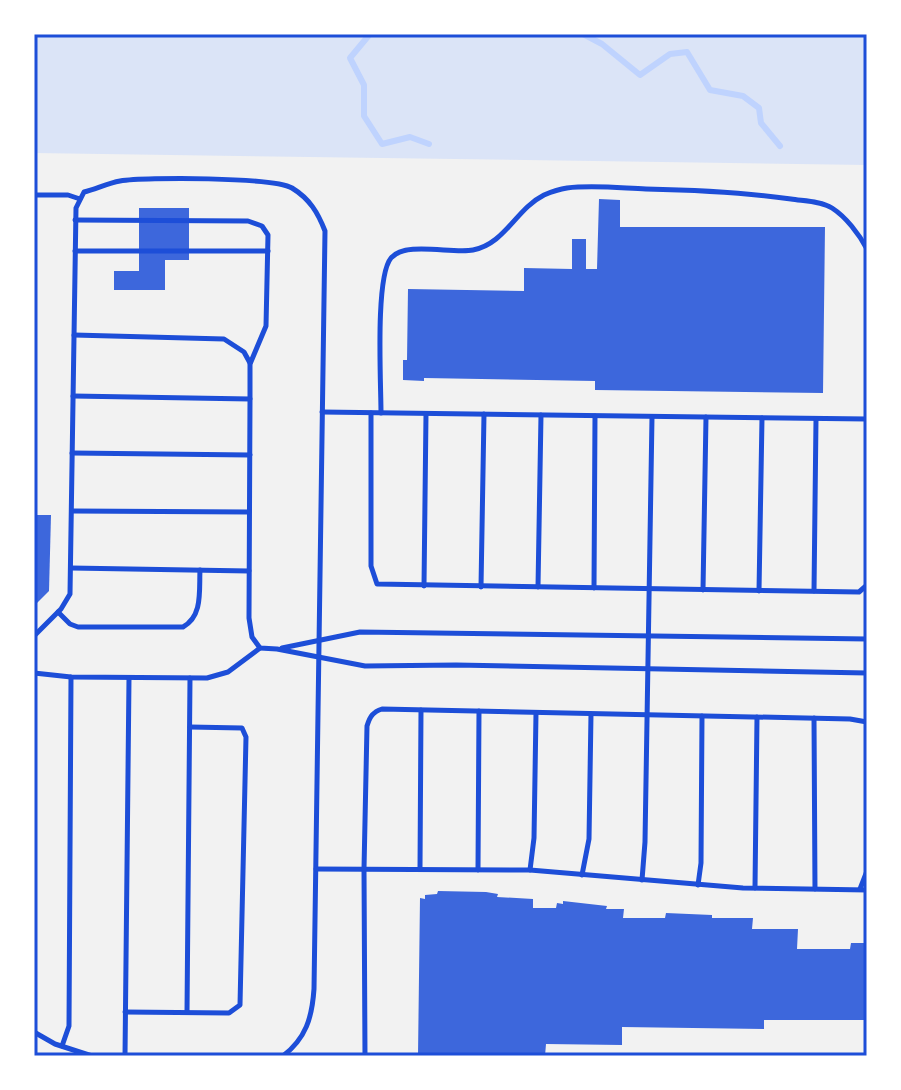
<svg xmlns="http://www.w3.org/2000/svg" width="901" height="1090" viewBox="0 0 901 1090" font-family="Inter,sans-serif">
<rect width="100%" height="100%" fill="#f2f2f2"/>
<path fill="#dbe4f7" d="M34 34H867V165L34 153Z"/>
<g fill="none" stroke-linecap="round" stroke-linejoin="round">
<g stroke="#bfd3fe" stroke-width="6">
<path d="M370 34 350 58 364 85V116L382 144 410 137 429 144"/>
<path d="M583 34 602 44 640 75 670 54 687 52 710 90 743 96 759 108 761 123 780 146"/>
</g>
</g>
<g fill="#3d67dc">
<path d="M599 199 620 200V227H825L823 393 595 390V381L424 378V381L403 380V360H407L408 289 524 291V268L572 269V239H586V269H597Z"/>
<path d="M139 208H189V260H165V290H114V271H139Z"/>
<path d="M34 515H51L49 591 34 606Z"/>
<path d="M438 891 486 892 498 894 497 897 533 899V908H556L557 903 563 904V901L607 906 606 909H624L623 918H665L666 913 712 915V918H753L752 929H798L797 949H850L851 943H867V1020H764V1029L622 1027V1045L546 1044 545 1056H418L420 898 425 899V895L437 894Z"/>
</g>
<g fill="none" stroke-linecap="round" stroke-linejoin="round">
<g stroke="#1d4ed8" stroke-width="5">
<path d="M34 195H68L80 199"/>
<path d="M75 220 248 221 262 226 268 235 266 326 250 364V399L249 618 252 637 260 648 277 649 365 666 456 665 867 673"/>
<path d="M75 251H268"/>
<path d="M74 335 224 339 244 352 250 363"/>
<path d="M73 396 250 399"/>
<path d="M322 412 867 419"/>
<path d="M371 413V566L377 584 859 592 867 585"/>
<path d="M381 413C381 383 375 277 391 258 405 241 452 254 473 250 505 244 516 209 544 195 551 192 560 189 567 188 593 185 620 188 646 189 694 190 742 192 791 199 803 201 821 201 832 208 846 217 859 234 867 249"/>
<path d="M72 453 250 455"/>
<path d="M72 511 249 512"/>
<path d="M71 568 249 571"/>
<path d="M424 586 426 414"/>
<path d="M481 587 484 414"/>
<path d="M538 587 541 415"/>
<path d="M594 588 595 416"/>
<path d="M703 590 706 417"/>
<path d="M759 591 762 418"/>
<path d="M814 591 816 419"/>
<path d="M58 612 70 624 78 627H183C203 616 199 591 200 570"/>
<path d="M34 636 61 609 70 594 76 208 84 192C96 189 108 183 120 181 145 177 274 177 292 188 310 199 318 213 325 231L314 989C312 1018 306 1038 283 1056"/>
<path d="M282 648 360 632 867 639"/>
<path d="M34 673 71 677 207 678 228 672 260 648"/>
<path d="M814 718 815 889"/>
<path d="M316 869 530 870 743 888 867 890"/>
<path d="M420 869 421 710"/>
<path d="M478 870 479 711"/>
<path d="M530 870 534 838 536 713"/>
<path d="M582 875 589 839 591 714"/>
<path d="M642 880 645 842 652 417"/>
<path d="M698 885 701 863 702 716"/>
<path d="M755 888 757 717"/>
<path d="M860 889 867 871"/>
<path d="M125 1012 229 1013 240 1005 246 737 242 728 190 727"/>
<path d="M187 1012 190 678"/>
<path d="M34 1032 55 1044 92 1056"/>
<path d="M62 1046 69 1026 71 677"/>
<path d="M125 1056 129 678"/>
<path d="M365 1056 364 869 367 726C370 716 373 712 382 709L850 719 867 722"/>
</g>
</g>
<rect width="901" height="1090" fill="none" stroke="#ffffff" stroke-width="72"/>
<rect x="36" y="36" width="829" height="1018" fill="none" stroke="#1d4ed8" stroke-width="3"/>
</svg>
